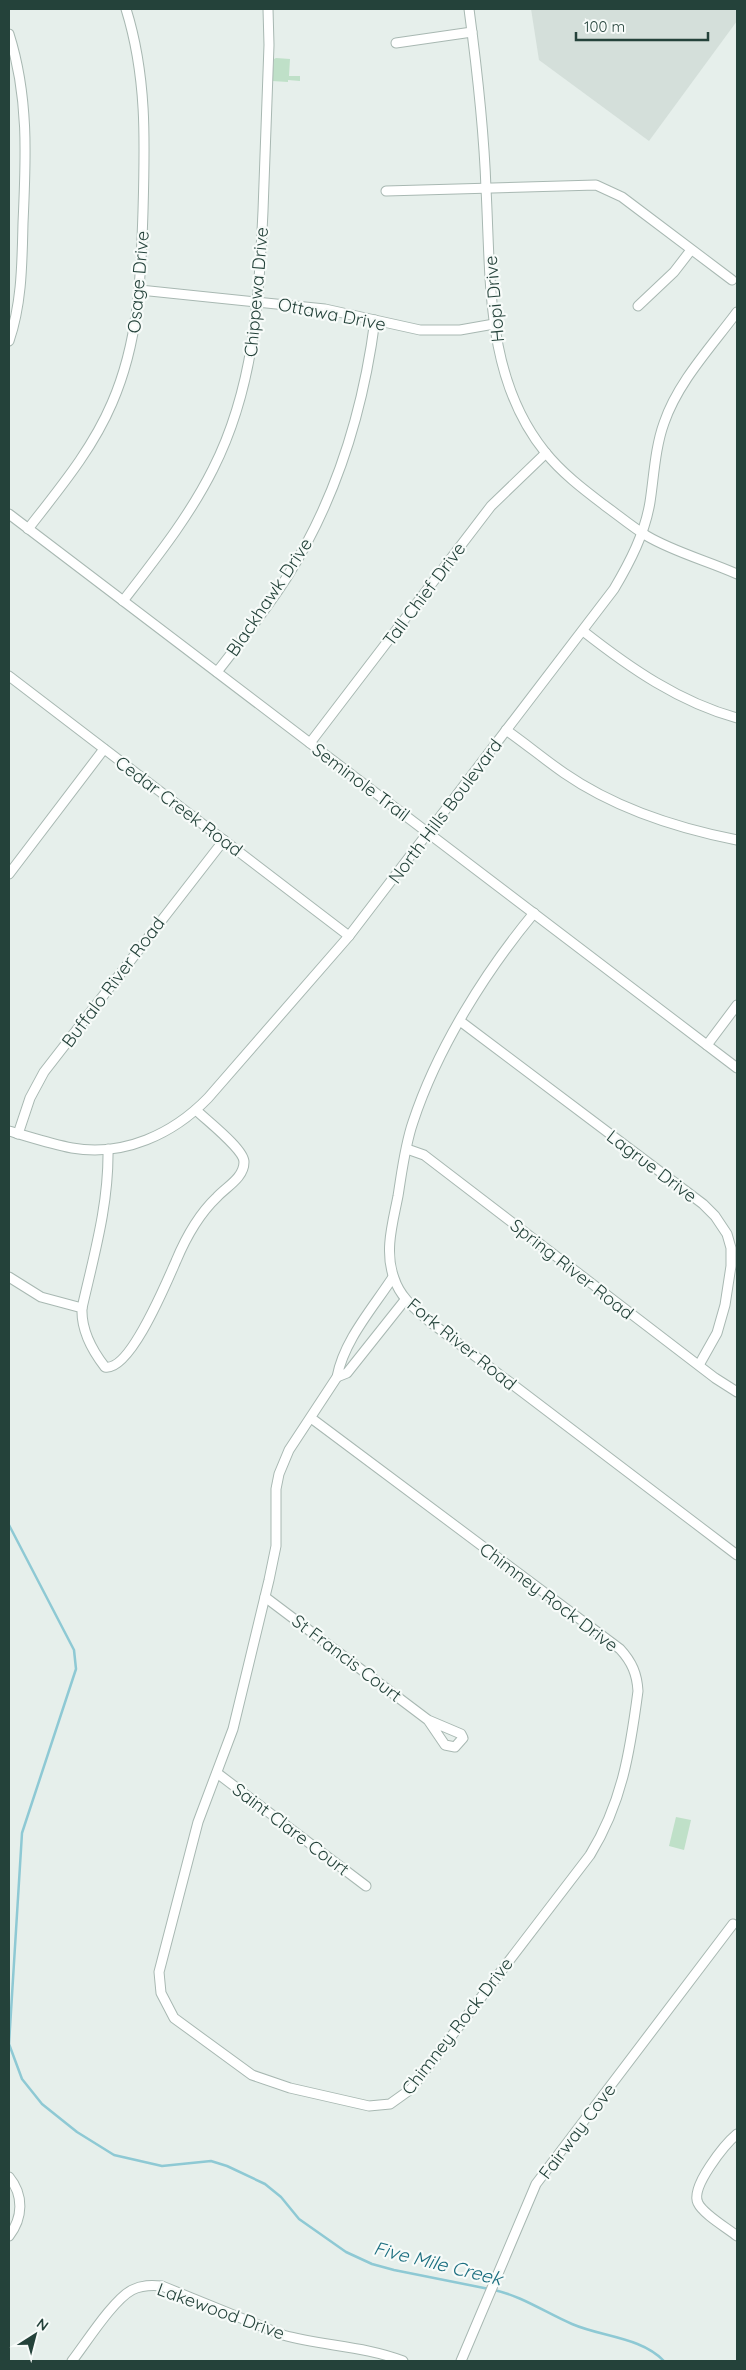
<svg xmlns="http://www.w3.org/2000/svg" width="746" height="2370" viewBox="0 0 746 2370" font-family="Quicksand,sans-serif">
<rect width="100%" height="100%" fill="#e6efeb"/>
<path fill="#d4dfda" d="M531 9H737V21L649 141 539 60Z"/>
<g fill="#bfe0c8">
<path d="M276 58 290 59 289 76H300V81L288 80V82L272 81 274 59Z"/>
<path d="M676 1817 691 1820 684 1850 669 1846Z"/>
</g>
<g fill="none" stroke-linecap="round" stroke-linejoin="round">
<g stroke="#8ec9d4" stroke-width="2.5">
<path d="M9 1525 74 1650 76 1669 22 1833 9 2044 22 2079 42 2104 77 2132 114 2155 162 2166 211 2161 227 2166 265 2184 281 2197 299 2219 346 2252 372 2264 394 2270 489 2289"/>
<path d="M494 2290C522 2296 546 2313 572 2324 602 2337 641 2337 664 2361"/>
</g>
<g stroke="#a8b8b2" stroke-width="11">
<g id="minor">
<path d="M469 9C477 69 484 128 486 189 491 279 485 378 545 452 562 473 583 489 604 505 618 515 632 527 647 536 674 552 708 561 737 574"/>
<path d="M9 34C29 97 26 158 23 223 22 263 22 303 9 341"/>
<path d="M396 43 472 32"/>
<path d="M386 191 596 185 622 197 732 280"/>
<path d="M140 290 325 309 420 330H460L494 324"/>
<path d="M638 306 674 272 691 250"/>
<path d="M9 514 737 1068"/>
<path d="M28 529C59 489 92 450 112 403 139 341 141 277 143 211 145 142 147 76 126 9"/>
<path d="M123 601C156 558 189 517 213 469 254 388 259 301 263 211 265 156 267 100 269 45L268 9"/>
<path d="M583 631C630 668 679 702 737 718"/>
<path d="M217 672C241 641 266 610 287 577 337 498 363 412 375 320"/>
<path d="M9 676 349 936"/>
<path d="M506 730C526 744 544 759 564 773 616 809 676 828 737 840"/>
<path d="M310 743 491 506 546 453"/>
<path d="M9 874 104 749"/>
<path d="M534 913C485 972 437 1049 413 1122 405 1145 402 1171 398 1196 393 1222 384 1251 394 1278 400 1297 414 1308 429 1321L737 1555"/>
<path d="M460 1021 703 1204 715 1216 727 1234 731 1248V1266L725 1305 717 1333 699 1365"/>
<path d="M707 1045 737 1005"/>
<path d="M9 1131C30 1137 51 1144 72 1148 124 1157 173 1134 208 1098L349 936 614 589C630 562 645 533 650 502 654 476 655 448 664 423 678 382 711 347 737 312"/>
<path d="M18 1134 30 1098 44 1072 224 840"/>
<path d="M407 1149 424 1155 715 1378 737 1392"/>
<path d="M9 1277 41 1297 82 1308C81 1330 91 1349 105 1367 130 1372 167 1281 176 1261 186 1237 198 1215 217 1197 226 1187 244 1178 244 1162 244 1149 206 1120 196 1110"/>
<path d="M82 1308C94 1255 109 1204 108 1149"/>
<path d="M337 1377 347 1373 405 1300"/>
<path d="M311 1418 620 1649C632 1662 637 1674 638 1691 630 1752 622 1803 590 1855L411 2089 390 2104 369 2106 290 2088 252 2075 174 2018 161 1993 159 1972 198 1822 233 1729 269 1580 276 1546V1489L279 1474 289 1450 337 1377C344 1340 373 1308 393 1277"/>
<path d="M265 1597 428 1720 461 1734 463 1738 455 1747 445 1745 428 1720"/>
<path d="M217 1773 366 1886"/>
<path d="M737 2134C725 2144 690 2187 698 2203 703 2214 727 2228 737 2236"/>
<path d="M9 2177C24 2195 23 2218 9 2236"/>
<path d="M72 2361C86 2343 113 2300 132 2290 142 2285 151 2285 162 2286L283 2335C323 2346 364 2346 403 2361"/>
<path d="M461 2361 536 2184 733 1924"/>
</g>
</g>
<use href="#minor" stroke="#fff" stroke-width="9"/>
</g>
<g text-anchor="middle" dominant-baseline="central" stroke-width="4.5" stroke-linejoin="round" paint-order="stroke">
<g font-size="18" fill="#24423a" stroke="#f7fbf9">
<text transform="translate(138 282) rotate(-85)">Osage Drive</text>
<text transform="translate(256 292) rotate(-85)">Chippewa Drive</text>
<text transform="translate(494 299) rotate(-95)">Hopi Drive</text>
<text transform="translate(332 314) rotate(11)">Ottawa Drive</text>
<text transform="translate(424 594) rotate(-53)">Tall Chief Drive</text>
<text transform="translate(269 597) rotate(-56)">Blackhawk Drive</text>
<text transform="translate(361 782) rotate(37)">Seminole Trail</text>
<text transform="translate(179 806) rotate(37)">Cedar Creek Road</text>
<text transform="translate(445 811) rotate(-53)">North Hills Boulevard</text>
<text transform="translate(113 982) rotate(-53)">Buffalo River Road</text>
<text transform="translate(652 1166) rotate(37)">Lagrue Drive</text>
<text transform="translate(572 1269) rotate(38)">Spring River Road</text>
<text transform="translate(462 1344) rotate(39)">Fork River Road</text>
<text transform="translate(549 1597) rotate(37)">Chimney Rock Drive</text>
<text transform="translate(347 1658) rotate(37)">St Francis Court</text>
<text transform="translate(291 1829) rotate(37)">Saint Clare Court</text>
<text transform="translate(457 2026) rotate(-52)">Chimney Rock Drive</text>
<text transform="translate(577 2131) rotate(-53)">Fairway Cove</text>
<text transform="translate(221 2311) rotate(20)">Lakewood Drive</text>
</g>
<g font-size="19" font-style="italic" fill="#1c6f80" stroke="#f7fbf9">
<text transform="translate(438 2263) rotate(14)">Five Mile Creek</text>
</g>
</g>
<rect width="746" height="2370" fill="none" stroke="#24423a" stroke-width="20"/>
<g transform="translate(35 2335) rotate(36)" stroke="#f7fbf9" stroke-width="4" paint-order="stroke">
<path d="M0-4L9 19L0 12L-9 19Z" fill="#24423a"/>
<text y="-8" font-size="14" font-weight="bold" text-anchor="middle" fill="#24423a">N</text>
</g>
<path d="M576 32v8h132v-8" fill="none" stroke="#24423a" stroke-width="2.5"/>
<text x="584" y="32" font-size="15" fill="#24423a" stroke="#f7fbf9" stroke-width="4" paint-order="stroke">100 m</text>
</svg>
